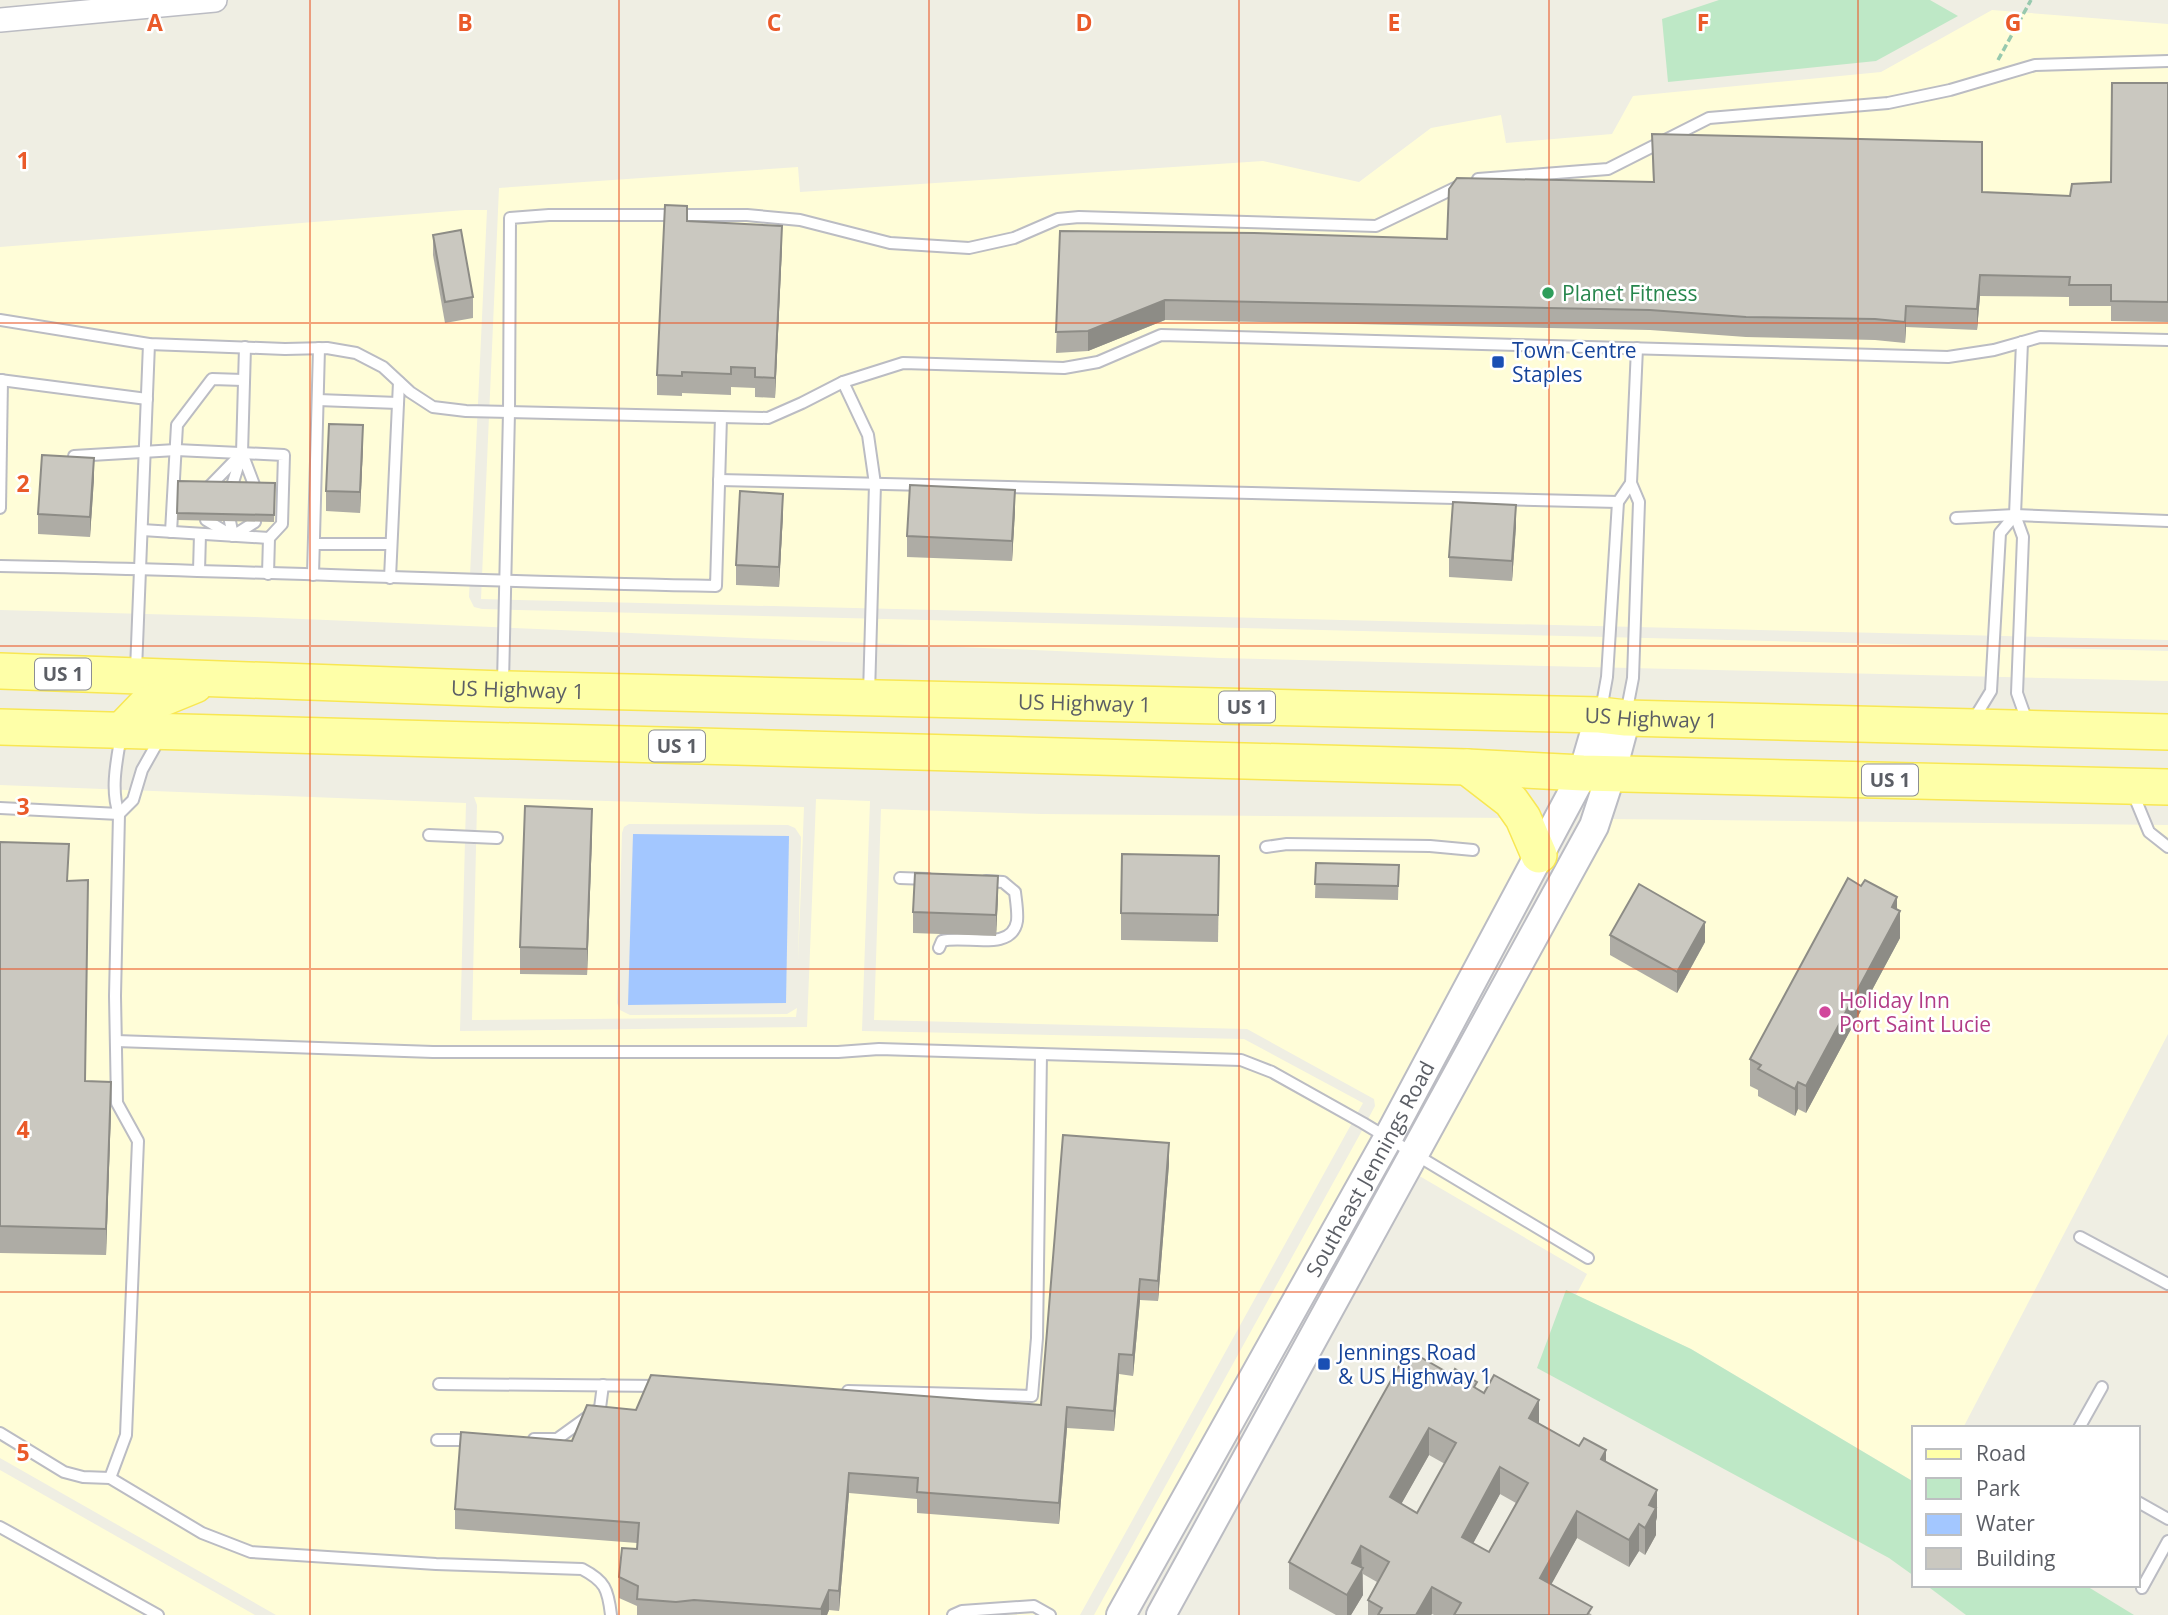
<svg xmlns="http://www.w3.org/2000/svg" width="2168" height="1615" viewBox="0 0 2168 1615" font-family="'Open Sans',sans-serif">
<rect width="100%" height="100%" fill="#efeee3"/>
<g fill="#fffdd8">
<path d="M1992 10 2168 24V640L481 599 499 188 798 167 800 192 1263 161 1359 182 1431 128 1501 115 1506 143 1612 134 1633 96 1881 72Z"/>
<path d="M465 210H487L469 597 474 607 482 609 2168 651V681L1220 658 255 617 0 610V247Z"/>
<path d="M0 785 466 803 460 1031 807 1027 816 799 870 801 862 1031 1244 1039 1363 1103 1080 1615H276L0 1458Z"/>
<path d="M474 797 804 807 798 963 801 837 795 828 788 825 629 824 624 827 622 833 617 1003 620 1010 630 1015 787 1014 797 1008 796 1017 472 1020 477 805Z"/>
<path d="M881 809 1042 814 1510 818 1526 854 1370 1145 1107 1615H1094L1359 1136 1375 1106 1374 1099 1247 1029 874 1020Z"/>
<path d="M1609 819 2168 825V1034L1963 1428H1914V1482L1691 1349 1576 1295 1587 1274 1416 1174Z"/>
<path d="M0 1470 255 1615H0Z"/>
</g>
<g fill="#bee8c6">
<path d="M1719 0H1930L1958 16 1876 61 1668 82 1662 19Z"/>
<path d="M1566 1290 1691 1349 1914 1482V1576L1889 1558 1537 1368Z"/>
<path d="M1926 1585H2085L2134 1615H1966Z"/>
</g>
<path fill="#a3c7ff" d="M633 834 789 836 786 1003 628 1005Z"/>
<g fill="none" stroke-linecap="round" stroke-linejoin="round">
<g stroke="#bbbcc3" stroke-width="14">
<g id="service">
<path d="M1478 179 1608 169 1709 118 1888 103 1950 90 2035 65 2168 61"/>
<path d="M0 320 149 344 285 349 327 348 356 353 383 367 410 392 433 407 466 411 768 418 802 403 843 382 903 363 1064 368 1098 362 1161 335 1948 357 1994 350 2040 337 2168 340"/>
<path d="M2022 342 2015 515 2023 537 2017 693 2028 724"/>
<path d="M0 380 147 399"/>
<path d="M843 382 868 435 875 484 869 694"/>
<path d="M318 400 398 403"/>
<path d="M74 456 176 450 284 455 282 524 269 538 268 574"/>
<path d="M719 480 1618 502"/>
<path d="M207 489 242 453 245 347"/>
<path d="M231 489 242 453 256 490"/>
<path d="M0 508 2 380"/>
<path d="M1956 518 2015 515 2168 521"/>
<path d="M206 520 231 535"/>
<path d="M230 521 233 536 255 522"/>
<path d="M142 530 269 538"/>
<path d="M171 532 177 425 212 379 243 380"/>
<path d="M314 544H391"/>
<path d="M0 566C239 570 477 582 716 586L721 417"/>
<path d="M199 571 200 534"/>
<path d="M313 575 319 348"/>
<path d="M390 578 399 382"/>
<path d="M136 670 149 344"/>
<path d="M503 683 509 412 510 218 549 215H747L800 220 890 243 969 248 1014 238 1058 219 1079 217 1376 226 1459 186"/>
<path d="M1601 710 1607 677 1618 502 1631 483"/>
<path d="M1626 714 1633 678 1639 502 1631 483 1637 348"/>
<path d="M1972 722 1991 691 2000 533 2015 515"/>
<path d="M2132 791 2149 832 2168 847"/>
<path d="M0 808 119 814 133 800 142 770 160 738"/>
<path d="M429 835 497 838"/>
<path d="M1266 847 1287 844 1430 846 1473 850"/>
<path d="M900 878 928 879"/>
<path d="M939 948 942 941C963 934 1012 953 1017 921 1018 912 1016 901 1015 892L1003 882 986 881"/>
<path d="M116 1041 433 1052H838L879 1049 1241 1060 1272 1072 1363 1123 1588 1258"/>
<path d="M2080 1237 2168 1284"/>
<path d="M439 1384 661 1386"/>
<path d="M848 1391 1032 1396 1037 1338 1041 1054"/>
<path d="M2079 1428 2102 1387"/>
<path d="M0 1433 64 1472 83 1477 110 1478 202 1533 251 1552 436 1564 582 1569C605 1581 608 1589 611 1615"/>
<path d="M534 1439H557L600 1408 603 1385"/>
<path d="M437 1440H473"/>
<path d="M110 1478 126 1435 138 1141 117 1103 115 996 119 814C110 790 117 759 121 735"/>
<path d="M2138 1502 2168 1519"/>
<path d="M0 1527 158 1615"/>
<path d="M2142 1588 2168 1541"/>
<path d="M953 1615 962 1611 1034 1606 1050 1615"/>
</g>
</g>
<g stroke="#bbbcc3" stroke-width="26">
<path id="minor" d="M0 20 215 0"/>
</g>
<g stroke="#bbbcc3" stroke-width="32">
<g id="tertiary">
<path id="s1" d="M1121 1615 1388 1138 1583 773 1600 715"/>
<path d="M1161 1615 1594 826 1611 774 1626 718"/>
</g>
</g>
<g stroke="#f8e753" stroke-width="38">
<g id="primary">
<path id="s2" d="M0 671 503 689 1600 715 1626 718 2168 732"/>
<path d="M0 727 1467 767 1583 773 2168 787"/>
<path d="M121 731 146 705 195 685"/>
<path d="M1467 767 1511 801 1523 818 1539 855"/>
</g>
</g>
<path stroke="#97c9ae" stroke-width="3.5" stroke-dasharray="7 3.5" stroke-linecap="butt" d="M1998 60 2031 0"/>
<use href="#service" stroke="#fff" stroke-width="10"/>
<use href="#minor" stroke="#fff" stroke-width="23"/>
<use href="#tertiary" stroke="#fff" stroke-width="28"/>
<use href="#primary" stroke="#feffa8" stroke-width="35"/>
</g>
<g fill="#aeaca5" fill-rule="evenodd">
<path d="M2168 83V322L2111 321V306H2069V297L1980 296 1977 330 1906 327 1905 343 1875 340 1746 337 1650 330 1165 320 1088 351 1056 353 1060 231 1447 239 1653 182 1652 134 1982 192 2070 196 2111 182Z"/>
<path d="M687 221 782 246 775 398 755 397V388L731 387V395L682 393V396L657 395V375Z"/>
<path d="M433 235 473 297V318L445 323 433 255Z"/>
<path d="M363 445 360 513 326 511V491Z"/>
<path d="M94 478 90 537 38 534V514Z"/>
<path d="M178 481 275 483 274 522 177 520Z"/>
<path d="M1015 511 1012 561 907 557V536Z"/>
<path d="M783 514 779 587 736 585V565Z"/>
<path d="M1516 526 1512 581 1449 577V557Z"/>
<path d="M592 835 587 975 520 974V947Z"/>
<path d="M0 842 68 881 85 1081 111 1109 106 1255 0 1253Z"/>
<path d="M1316 863 1399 865 1398 900 1315 898Z"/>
<path d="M1219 883 1218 942 1121 940V913Z"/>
<path d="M998 896 996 936 913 933V912Z"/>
<path d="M1897 910 1900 938 1806 1113 1798 1109 1795 1116 1758 1096V1090L1750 1086V1059Z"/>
<path d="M1610 935 1705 942 1677 993 1610 955Z"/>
<path d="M1169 1164 1158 1301 1140 1300 1133 1376 1119 1374 1114 1431 1067 1428 1059 1524 917 1513V1499L849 1493 839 1611 829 1610 827 1615H637V1606L619 1598V1577L637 1549V1543L455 1529V1509L572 1441 636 1410 1041 1405Z"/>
<path d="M1408 1350 1606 1461 1657 1517 1656 1521V1535L1645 1555 1639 1551 1629 1567 1577 1538 1551 1584 1592 1615H1434L1432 1614 1431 1615H1368V1600L1377 1582 1363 1574V1595L1351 1615H1336L1289 1589V1562ZM1429 1455 1445 1464 1417 1513 1401 1504ZM1500 1494 1516 1503 1489 1552 1473 1543Z"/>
</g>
<g fill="#8d8c86">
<path d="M782 226V246L775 398V378Z"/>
<path d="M1980 275V296L1977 330V309Z"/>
<path d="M1165 300V320L1088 351V331Z"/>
<path d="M1906 306V327L1905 343V322Z"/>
<path d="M363 425V445L360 513V492Z"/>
<path d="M94 458V478L90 537V517Z"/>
<path d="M1015 490V511L1012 561V541Z"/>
<path d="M783 494V514L779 587V567Z"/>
<path d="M1516 505V526L1512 581V561Z"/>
<path d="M592 809V835L587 975V949Z"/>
<path d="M998 876V896L996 936V915Z"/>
<path d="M1897 897V916L1900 911V938L1806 1113V1086Z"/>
<path d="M1705 922V942L1677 993V972Z"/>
<path d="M111 1082V1109L106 1255V1229Z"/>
<path d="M1798 1082V1109L1795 1116V1089Z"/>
<path d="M1169 1143V1164L1158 1301V1281Z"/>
<path d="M1140 1279V1300L1133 1376V1355Z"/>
<path d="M1119 1354V1374L1114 1431V1411Z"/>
<path d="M1539 1400V1427L1529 1418Z"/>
<path d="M1067 1407V1428L1059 1524V1503Z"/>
<path d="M1429 1428V1455L1390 1524V1497Z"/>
<path d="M1606 1450V1477L1601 1459Z"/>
<path d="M1500 1467V1494L1462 1564V1537Z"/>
<path d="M849 1473V1493L839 1611V1591Z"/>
<path d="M1657 1490V1517L1656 1521V1535L1645 1555V1528L1649 1505Z"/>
<path d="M1577 1511V1538L1540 1605V1578Z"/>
<path d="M1639 1524V1551L1629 1567V1540Z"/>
<path d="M1361 1546 1363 1595 1351 1615H1347V1595L1352 1563Z"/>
<path d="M1432 1587V1614L1431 1615H1416Z"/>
<path d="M829 1590V1610L827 1615H821V1609Z"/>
</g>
<g fill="#cac8c0" stroke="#8d8c86" stroke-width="2" fill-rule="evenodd">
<path d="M2112 83H2168V302L2111 301V285H2069L2070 277 1980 275 1977 309 1906 306 1905 322 1875 319 1746 317 1650 310 1165 300 1088 331 1056 332 1060 231 1254 233 1447 239 1449 189 1457 178 1654 182 1652 134 1982 142V192L2070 196 2072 184 2111 182Z"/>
<path d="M665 205 687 206V221L782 226 775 378 755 377V368L731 367V374L682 372V376L657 375Z"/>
<path d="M461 230 473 297 445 302 433 235Z"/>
<path d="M329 424 363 425 360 492 326 491Z"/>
<path d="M42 455 94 458 90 517 38 514Z"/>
<path d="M178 481 275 483 274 515 177 513Z"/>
<path d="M910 485 1015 490 1012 541 907 536Z"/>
<path d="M740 491 783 494 779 567 736 565Z"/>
<path d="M1453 502 1516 505 1512 561 1449 557Z"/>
<path d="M525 806 592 809 587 949 520 947Z"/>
<path d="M0 842 69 844 67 881 88 880 85 1081 111 1082 106 1229 0 1226Z"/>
<path d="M1122 854 1219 856 1218 915 1121 913Z"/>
<path d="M1316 863 1399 865 1398 886 1315 884Z"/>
<path d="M915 873 998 876 996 915 913 912Z"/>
<path d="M1848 878 1861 886 1865 880 1897 897 1892 907 1900 911 1806 1086 1798 1082 1795 1089 1758 1069 1761 1065 1750 1059Z"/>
<path d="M1639 884 1705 922 1677 972 1610 935Z"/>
<path d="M1063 1135 1169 1143 1158 1281 1140 1279 1133 1355 1119 1354 1114 1411 1067 1407 1059 1503 917 1492 918 1478 849 1473 839 1591 829 1590 821 1609 694 1600 676 1602 637 1599 638 1586 619 1577 622 1548 637 1549 639 1523 455 1509 461 1432 572 1441 587 1405 636 1410 651 1375 1041 1405Z"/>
<path d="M1408 1350 1452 1375 1455 1369 1477 1382 1474 1387 1484 1393 1494 1375 1539 1400 1529 1418 1579 1446 1584 1438 1606 1450 1601 1459 1657 1490 1649 1505 1656 1508 1645 1528 1639 1524 1629 1540 1577 1511 1540 1578 1592 1607 1587 1615H1454L1461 1603 1432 1587 1416 1615H1378L1382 1608 1368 1600 1389 1562 1361 1546 1352 1563 1363 1568 1347 1595 1289 1562ZM1429 1428 1456 1443 1417 1513 1390 1497ZM1500 1467 1528 1483 1489 1552 1462 1537Z"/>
</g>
<path fill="none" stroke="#ea5a29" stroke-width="2" stroke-opacity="0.55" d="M310 0V1615M619 0V1615M929 0V1615M1239 0V1615M1549 0V1615M1858 0V1615M0 323H2168M0 646H2168M0 969H2168M0 1292H2168"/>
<circle fill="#2e9e5b" stroke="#fff" stroke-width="2.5" cx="1548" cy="293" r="7"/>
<g fill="#1a4fb4" stroke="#fff" stroke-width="2.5">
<rect x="1491" y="355" width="14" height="14" rx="3.5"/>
<rect x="1317" y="1357" width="14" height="14" rx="3.5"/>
</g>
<circle fill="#d1479c" stroke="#fff" stroke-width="2.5" cx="1825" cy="1012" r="7"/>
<g text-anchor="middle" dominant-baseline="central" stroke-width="5" stroke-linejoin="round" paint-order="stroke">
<g fill="#fff" stroke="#8c8e93" stroke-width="2">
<rect x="35" y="658.5" width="56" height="31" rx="5"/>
<rect x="1219" y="691.5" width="56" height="31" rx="5"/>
<rect x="649" y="730.5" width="56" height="31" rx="5"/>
<rect x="1862" y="764.5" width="56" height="31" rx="5"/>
</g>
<g font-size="19" font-weight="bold" fill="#5b5e65">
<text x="63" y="674">US 1</text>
<text x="1247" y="707">US 1</text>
<text x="677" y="746">US 1</text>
<text x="1890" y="780">US 1</text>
</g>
<g font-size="21" fill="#27864d" stroke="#fff" text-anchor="start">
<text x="1562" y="293">Planet Fitness</text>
</g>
<g font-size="21" fill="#164399" stroke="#fff" text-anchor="start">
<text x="1512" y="350">Town Centre<tspan x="1512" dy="24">Staples</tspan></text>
<text x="1338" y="1352">Jennings Road<tspan x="1338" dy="24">&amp; US Highway 1</tspan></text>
</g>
<g font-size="21" fill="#5b5e65" stroke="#fff">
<text stroke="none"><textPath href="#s2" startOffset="518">US Highway 1</textPath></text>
<text stroke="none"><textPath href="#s2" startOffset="1085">US Highway 1</textPath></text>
<text stroke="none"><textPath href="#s2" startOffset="1652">US Highway 1</textPath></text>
<text stroke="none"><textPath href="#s1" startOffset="511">Southeast Jennings Road</textPath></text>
</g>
<g font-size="21" fill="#b23c85" stroke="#fff" text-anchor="start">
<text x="1839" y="1000">Holiday Inn<tspan x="1839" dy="24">Port Saint Lucie</tspan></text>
</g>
</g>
<g font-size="23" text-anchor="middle" font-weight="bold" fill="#ea5a29" stroke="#fff" stroke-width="5" stroke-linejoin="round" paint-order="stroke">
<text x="155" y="31">A</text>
<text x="465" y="31">B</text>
<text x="774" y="31">C</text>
<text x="1084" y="31">D</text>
<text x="1394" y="31">E</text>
<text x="1703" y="31">F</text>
<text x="2013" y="31">G</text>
<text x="23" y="169">1</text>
<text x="23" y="492">2</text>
<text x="23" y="815">3</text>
<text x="23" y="1138">4</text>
<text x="23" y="1461">5</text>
</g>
<rect x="1912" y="1426" width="228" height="161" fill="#ffffff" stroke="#bdbfc1" stroke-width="2"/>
<rect x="1926" y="1449" width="35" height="10" fill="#feffa8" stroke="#bdbfc1" stroke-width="2"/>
<text x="1976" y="1461" font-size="21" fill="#5b5e65">Road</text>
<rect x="1926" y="1478" width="35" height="21" fill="#bee8c6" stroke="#bdbfc1" stroke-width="2"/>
<text x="1976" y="1496" font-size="21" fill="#5b5e65">Park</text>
<rect x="1926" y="1514" width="35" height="21" fill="#a3c7ff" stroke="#bdbfc1" stroke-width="2"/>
<text x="1976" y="1531" font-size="21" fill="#5b5e65">Water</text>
<rect x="1926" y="1548" width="35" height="21" fill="#cac8c0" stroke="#bdbfc1" stroke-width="2"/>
<text x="1976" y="1566" font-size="21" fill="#5b5e65">Building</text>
</svg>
